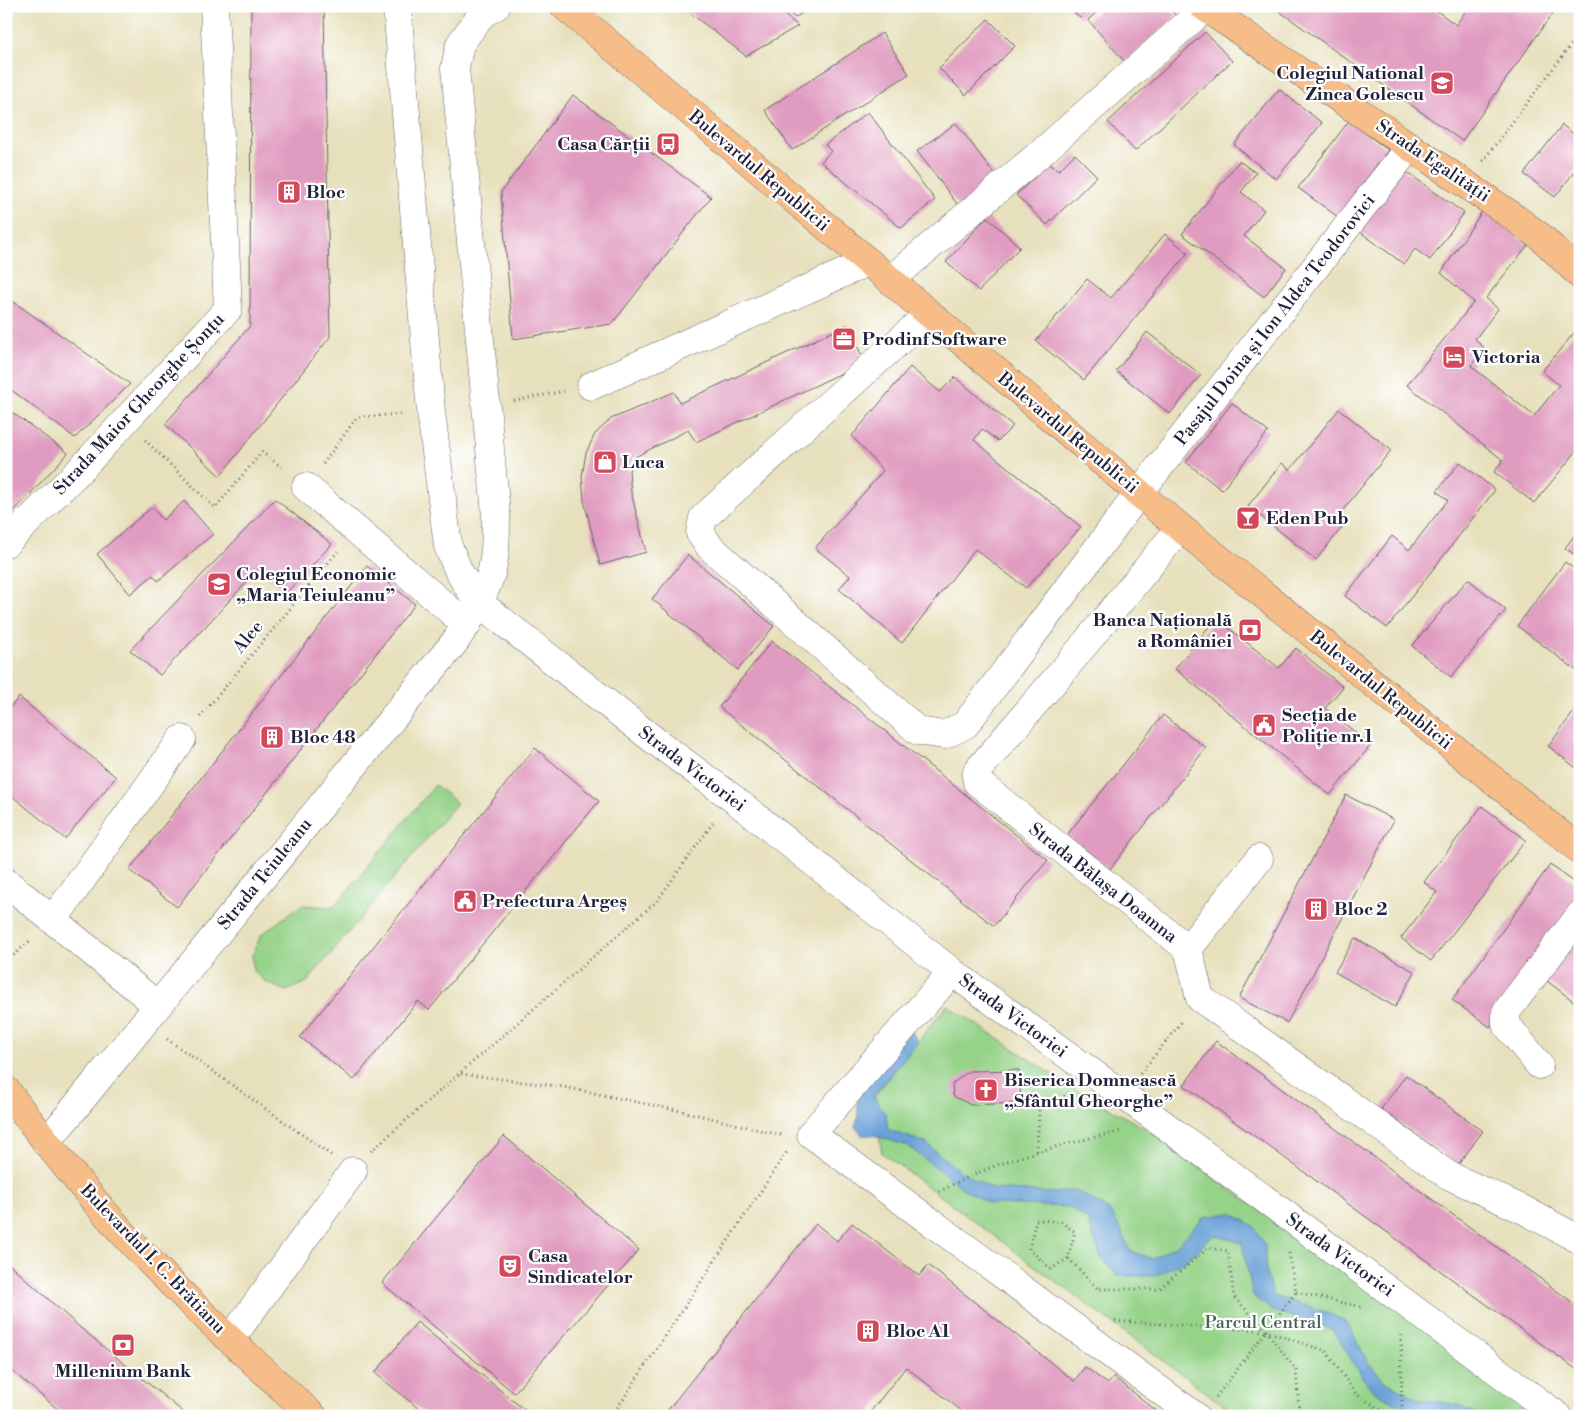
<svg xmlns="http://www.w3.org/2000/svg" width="1586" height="1422" viewBox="0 0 1586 1422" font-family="'Libre Bodoni',serif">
<rect width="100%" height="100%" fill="#fff"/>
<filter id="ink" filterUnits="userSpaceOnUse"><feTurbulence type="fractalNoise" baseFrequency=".02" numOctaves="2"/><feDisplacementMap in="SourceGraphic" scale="10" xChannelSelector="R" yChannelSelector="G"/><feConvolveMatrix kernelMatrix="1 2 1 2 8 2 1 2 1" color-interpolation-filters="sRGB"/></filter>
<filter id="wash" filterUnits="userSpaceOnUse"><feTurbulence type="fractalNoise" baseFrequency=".0096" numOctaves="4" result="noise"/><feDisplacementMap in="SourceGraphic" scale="20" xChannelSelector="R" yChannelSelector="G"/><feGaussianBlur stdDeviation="1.12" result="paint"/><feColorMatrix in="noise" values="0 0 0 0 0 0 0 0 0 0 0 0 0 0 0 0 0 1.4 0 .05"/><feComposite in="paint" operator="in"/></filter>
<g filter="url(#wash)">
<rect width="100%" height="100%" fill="#e7e0bc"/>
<g fill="#95d389" stroke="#5c7a62">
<path d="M435 785 457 803 307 982 287 991 267 983 253 971 252 955 261 935 301 905 334 907Z"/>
<path d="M947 1005 1075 1089 1141 1126 1552 1416H1238L882 1153 873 1098Z"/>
</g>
<path fill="#69a1d7" stroke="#466289" d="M911 1030 918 1042 873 1096 886 1115 888 1130 926 1143 958 1170 993 1189 1055 1193 1075 1190 1109 1210 1122 1231 1129 1250 1152 1259 1177 1245 1204 1217 1231 1213 1254 1226 1265 1245 1266 1273 1274 1296 1329 1313 1348 1324 1368 1362 1384 1381 1419 1399 1459 1405 1477 1416H1434L1396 1403 1372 1390 1356 1367 1332 1329 1273 1311 1253 1296 1242 1243 1214 1235 1186 1261 1155 1276H1118L1101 1258 1088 1220 1069 1207 990 1204 964 1189 908 1146 873 1135H862L855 1127 858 1117 857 1095Z"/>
<g id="blocks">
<g fill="#e09bc0">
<path d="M251 6H324L330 337 220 476 165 424 250 326Z"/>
<path d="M681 6H774L798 26 746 56Z"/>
<path d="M782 6H812L795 18Z"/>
<path d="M1067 6H1091L1080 18Z"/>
<path d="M1103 6H1167L1176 16 1125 62 1088 20Z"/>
<path d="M1272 6H1430L1456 25 1469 6H1558L1462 141Z"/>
<path d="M988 19 1015 46 966 95 939 68Z"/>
<path d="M1205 32 1232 61 1135 151 1108 122Z"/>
<path d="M882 33 909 74 792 150 765 110Z"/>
<path d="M1279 89 1322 123 1276 179 1234 145Z"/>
<path d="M573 95 711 197 612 324 513 339 501 192Z"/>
<path d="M868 112 935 200 901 228 821 162 831 151 825 145Z"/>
<path d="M1349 121 1388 150 1338 217 1298 188Z"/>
<path d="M956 123 999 180 961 209 917 151Z"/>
<path d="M1562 125 1575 135 1580 128V164L1555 197 1524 174Z"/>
<path d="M1075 154 1097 176 1047 225 1016 195 1048 164 1059 170Z"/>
<path d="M1239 161 1256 173 1241 192 1264 210 1244 236 1286 268 1264 297 1182 234Z"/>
<path d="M1401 168 1464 213 1430 260 1415 249 1404 264 1356 229Z"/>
<path d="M1483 210 1528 245 1486 298 1498 309 1475 339 1484 348 1471 366 1534 416 1559 385 1542 371 1580 326V447L1534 503 1494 472 1503 460 1407 385 1474 302 1441 273Z"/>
<path d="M987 217 1020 247 979 291 946 262Z"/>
<path d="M1165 234 1188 253 1084 380 1036 341 1087 279 1111 298Z"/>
<path d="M11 300 130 384 75 438 6 386V305Z"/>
<path d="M847 325 865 362 696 442 688 430 635 457 629 471 631 492 646 552 600 565 584 501 582 476 586 453 595 434 611 419 674 392 680 403Z"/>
<path d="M1147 332 1201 375 1170 414 1116 371Z"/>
<path d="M910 367 940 392 955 377 1013 426 998 441 982 429 974 440 1081 527 1026 588 975 549 902 643 839 589 850 576 815 548 883 471 852 436Z"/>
<path d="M1232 403 1268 432 1222 490 1186 462Z"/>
<path d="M6 408 68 453 6 520Z"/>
<path d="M1339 409 1391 450 1340 514 1348 520 1316 560 1248 506 1282 463 1290 470Z"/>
<path d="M1460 462 1495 490 1387 628 1345 596 1392 536 1409 550 1448 500 1437 491Z"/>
<path d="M275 499 332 544 287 592 259 569 160 675 130 650Z"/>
<path d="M184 501 213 534 158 581 153 575 130 594 97 554 152 507 163 520Z"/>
<path d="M1580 528V558L1565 548Z"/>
<path d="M688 555 774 626 738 670 652 599Z"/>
<path d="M1565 562 1580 573V673L1517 626Z"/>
<path d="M367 566 415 604 177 907 129 870Z"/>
<path d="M1468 579 1506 610 1451 677 1412 646Z"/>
<path d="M1216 618 1279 668 1296 648 1343 687 1325 708 1371 745 1330 795 1175 669Z"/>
<path d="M772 641 1048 860 994 926 719 707Z"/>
<path d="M19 697 116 777 65 839 6 791V712Z"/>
<path d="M1580 704V771L1548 746Z"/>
<path d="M1163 715 1206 748 1110 869 1067 835Z"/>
<path d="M535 748 599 801 429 1010 418 1001 354 1080 300 1037Z"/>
<path d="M1346 795 1394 820 1287 1023 1239 998Z"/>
<path d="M1482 806 1526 840 1431 961 1401 938 1437 892 1424 882Z"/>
<path d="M1550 865 1580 886V902L1490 1027 1452 1000Z"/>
<path d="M1580 929V1006L1543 978Z"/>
<path d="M1355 938 1415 972 1395 1007 1335 972Z"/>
<path d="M1216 1041 1580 1308V1372L1184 1085Z"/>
<path d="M1019 1070 1021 1103 971 1105 953 1096 952 1084 969 1071Z"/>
<path d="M1406 1075 1483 1131 1458 1165 1381 1109Z"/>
<path d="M504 1136 639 1250 514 1393 382 1283Z"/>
<path d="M852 1223 919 1276 928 1265 1074 1381 1085 1367 1108 1384 1114 1377 1163 1416H968L906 1367 867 1416H663L816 1224 837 1241Z"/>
<path d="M6 1261 77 1325 188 1416H66L6 1366Z"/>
<path d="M417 1322 527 1412 524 1416H428L375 1373Z"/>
</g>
</g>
</g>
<g filter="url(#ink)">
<use href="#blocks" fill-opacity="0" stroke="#676468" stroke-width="1"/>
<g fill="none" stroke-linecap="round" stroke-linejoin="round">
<g stroke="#676468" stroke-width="29">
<g id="minor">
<path d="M397 6 431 412 448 546 459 572 478 602 654 740 731 797 952 972 1155 1118 1558 1416"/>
<path d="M890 280 1042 152 1205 8"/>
<path d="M929 314 703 518 700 533 710 547 918 731 944 735 965 725 1139 493 1410 146"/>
<path d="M591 386 868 262"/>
<path d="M306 487 467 625"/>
<path d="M1180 528 1066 667 978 770 976 776 977 782 1188 949 1200 998 1448 1175 1524 1210 1580 1240"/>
<path d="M6 543 80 470 228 309 214 6"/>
<path d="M6 882 157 1005"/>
<path d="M53 920 182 739"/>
<path d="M1188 949 1259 859"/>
<path d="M952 972 811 1134 1195 1416"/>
<path d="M1539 1065 1506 1024V1012L1580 915"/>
<path d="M46 1143 454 643C468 623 482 600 490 577 496 557 496 535 496 514L455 68 460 44 482 14 496 6"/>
<path d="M230 1340 353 1171"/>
</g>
</g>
<g stroke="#676468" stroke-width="29">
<g id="major">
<path d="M564 6 890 280 1155 507 1580 850"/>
<path d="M1203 6 1505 211 1541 237 1580 275"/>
<path d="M6 1090C38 1132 71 1174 106 1214 169 1286 242 1351 313 1416"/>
</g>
</g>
<g stroke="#676468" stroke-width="3" stroke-dasharray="1 4" stroke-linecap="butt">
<path d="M1483 161 1580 33"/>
<path d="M514 401 564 391"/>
<path d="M145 440 215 508 262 452 285 470"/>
<path d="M323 464 357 417 403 414"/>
<path d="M200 717 338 551"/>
<path d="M6 962 32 939"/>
<path d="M167 1039 331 1155"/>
<path d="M461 1074 564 1087 690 1113 784 1136"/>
<path d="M1140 1074 1183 1020"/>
<path d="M371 1151 657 901 715 820"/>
<path d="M1037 1151 1039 1110 1058 1102 1070 1092"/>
<path d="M939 1192C995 1160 1059 1145 1122 1131"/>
<path d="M1289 1253 1296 1292 1361 1307"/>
<path d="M1068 1258 1051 1269 1029 1249 1036 1220 1060 1221 1075 1232 1068 1258 1098 1289H1159L1208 1248 1228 1251 1234 1297 1266 1331 1296 1370 1299 1410 1297 1416"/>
<path d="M1115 1321 1266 1331 1326 1351 1356 1394 1390 1416"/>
<path d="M1401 1335 1402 1416"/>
<path d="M1216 1397 1296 1292"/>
<path d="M612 1416 788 1150"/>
</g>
<use href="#minor" stroke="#fff" stroke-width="28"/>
<use href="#major" stroke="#f7bd88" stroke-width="28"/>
</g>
</g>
<defs>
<g id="school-square" transform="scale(1.25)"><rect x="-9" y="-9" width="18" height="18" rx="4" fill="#d1495b" stroke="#fff"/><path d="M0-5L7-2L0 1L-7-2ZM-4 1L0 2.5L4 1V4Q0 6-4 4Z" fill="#fff"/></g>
<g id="bus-square" transform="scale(1.25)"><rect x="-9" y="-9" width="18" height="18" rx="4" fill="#d1495b" stroke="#fff"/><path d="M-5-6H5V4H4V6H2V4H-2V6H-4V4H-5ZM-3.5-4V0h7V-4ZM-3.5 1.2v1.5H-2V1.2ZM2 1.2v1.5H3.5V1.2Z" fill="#fff"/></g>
<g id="building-square" transform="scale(1.25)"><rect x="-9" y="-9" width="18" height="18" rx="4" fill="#d1495b" stroke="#fff"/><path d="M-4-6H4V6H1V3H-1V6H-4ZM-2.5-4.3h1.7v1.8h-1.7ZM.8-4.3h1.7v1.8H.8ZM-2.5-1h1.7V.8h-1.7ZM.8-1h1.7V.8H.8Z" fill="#fff"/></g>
<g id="office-square" transform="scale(1.25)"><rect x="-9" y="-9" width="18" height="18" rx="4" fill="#d1495b" stroke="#fff"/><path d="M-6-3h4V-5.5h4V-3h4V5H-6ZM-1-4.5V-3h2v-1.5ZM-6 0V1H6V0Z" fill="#fff"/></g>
<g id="hotel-square" transform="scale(1.25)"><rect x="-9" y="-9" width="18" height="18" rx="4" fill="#d1495b" stroke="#fff"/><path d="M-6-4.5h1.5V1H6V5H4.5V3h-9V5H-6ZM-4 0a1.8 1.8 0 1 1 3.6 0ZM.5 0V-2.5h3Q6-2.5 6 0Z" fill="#fff"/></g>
<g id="shop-square" transform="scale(1.25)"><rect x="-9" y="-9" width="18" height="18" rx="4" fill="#d1495b" stroke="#fff"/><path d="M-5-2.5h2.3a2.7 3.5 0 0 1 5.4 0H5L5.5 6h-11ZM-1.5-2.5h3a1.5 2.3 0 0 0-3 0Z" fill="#fff"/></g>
<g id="bar-square" transform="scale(1.25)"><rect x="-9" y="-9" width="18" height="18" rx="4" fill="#d1495b" stroke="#fff"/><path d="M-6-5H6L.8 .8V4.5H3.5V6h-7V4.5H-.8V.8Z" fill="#fff"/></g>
<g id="bank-square" transform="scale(1.25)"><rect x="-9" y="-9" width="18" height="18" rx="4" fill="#d1495b" stroke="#fff"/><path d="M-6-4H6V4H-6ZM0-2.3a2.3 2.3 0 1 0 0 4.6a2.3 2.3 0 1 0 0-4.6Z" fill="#fff"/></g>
<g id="civic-square" transform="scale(1.25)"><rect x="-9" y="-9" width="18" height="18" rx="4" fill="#d1495b" stroke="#fff"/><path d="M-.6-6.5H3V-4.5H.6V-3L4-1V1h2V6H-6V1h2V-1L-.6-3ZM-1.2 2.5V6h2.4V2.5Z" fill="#fff"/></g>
<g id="church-square" transform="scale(1.25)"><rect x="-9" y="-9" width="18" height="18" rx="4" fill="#d1495b" stroke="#fff"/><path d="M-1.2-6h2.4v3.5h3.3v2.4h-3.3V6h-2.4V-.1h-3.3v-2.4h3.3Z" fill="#fff"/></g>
<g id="theatre-square" transform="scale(1.25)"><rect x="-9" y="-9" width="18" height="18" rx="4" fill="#d1495b" stroke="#fff"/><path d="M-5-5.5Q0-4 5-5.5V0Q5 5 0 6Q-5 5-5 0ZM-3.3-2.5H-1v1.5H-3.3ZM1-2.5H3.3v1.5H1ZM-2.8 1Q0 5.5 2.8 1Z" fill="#fff"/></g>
</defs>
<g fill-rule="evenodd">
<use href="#school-square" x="1442" y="83"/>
<use href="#bus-square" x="668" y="144"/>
<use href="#building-square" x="289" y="192"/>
<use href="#office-square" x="844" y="339"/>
<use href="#hotel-square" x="1454" y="357"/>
<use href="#shop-square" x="605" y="462"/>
<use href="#bar-square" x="1248" y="518"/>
<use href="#school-square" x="219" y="584"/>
<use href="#bank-square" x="1250" y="630"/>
<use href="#civic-square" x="1264" y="725"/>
<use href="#building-square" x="272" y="737"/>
<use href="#civic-square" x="465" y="901"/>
<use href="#building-square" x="1316" y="909"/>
<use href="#church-square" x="986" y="1090"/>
<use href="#theatre-square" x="510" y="1266"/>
<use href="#building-square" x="868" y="1331"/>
<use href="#bank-square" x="123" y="1345"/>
</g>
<g text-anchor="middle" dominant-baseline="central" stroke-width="4.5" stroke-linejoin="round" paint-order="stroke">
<g font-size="18" font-weight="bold" fill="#22223b" stroke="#fff" text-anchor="start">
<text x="1424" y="73" text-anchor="end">Colegiul National<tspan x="1424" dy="21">Zinca Golescu</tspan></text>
<text x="650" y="144" text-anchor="end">Casa Cărții</text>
<text x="306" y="192">Bloc</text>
<text x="862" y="339">Prodinf Software</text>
<text x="1472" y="357">Victoria</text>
<text x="622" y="462">Luca</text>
<text x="1266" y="518">Eden Pub</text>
<text x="236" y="574">Colegiul Economic<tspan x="236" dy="21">„Maria Teiuleanu”</tspan></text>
<text x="1232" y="620" text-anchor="end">Banca Națională<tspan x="1232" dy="21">a României</tspan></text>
<text x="1282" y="715">Secția de<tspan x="1282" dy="21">Poliție nr.1</tspan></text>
<text x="290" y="737">Bloc 48</text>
<text x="482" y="901">Prefectura Argeș</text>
<text x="1334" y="909">Bloc 2</text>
<text x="1004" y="1080">Biserica Domnească<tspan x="1004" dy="21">„Sfântul Gheorghe”</tspan></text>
<text x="528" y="1256">Casa<tspan x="528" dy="21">Sindicatelor</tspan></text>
<text x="886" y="1331">Bloc A1</text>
<text x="123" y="1371" text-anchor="middle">Millenium Bank</text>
</g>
<g font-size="18" fill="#22223b" stroke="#fff">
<text transform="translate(1433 161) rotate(34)">Strada Egalității</text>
<text transform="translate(759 171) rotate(40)">Bulevardul Republicii</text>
<text transform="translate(1275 320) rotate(-52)">Pasajul Doina și Ion Aldea Teodorovici</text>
<text transform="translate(139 404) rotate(-47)">Strada Maior Gheorghe Șonțu</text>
<text transform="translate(1068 433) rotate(40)">Bulevardul Republicii</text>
<text transform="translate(248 637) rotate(-50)">Alee</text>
<text transform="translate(1381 690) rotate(39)">Bulevardul Republicii</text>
<text transform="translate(692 769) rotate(37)">Strada Victoriei</text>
<text transform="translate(265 874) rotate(-51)">Strada Teiuleanu</text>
<text transform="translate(1103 883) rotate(38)">Strada Bălașa Doamna</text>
<text transform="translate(1013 1016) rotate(36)">Strada Victoriei</text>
<text transform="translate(1340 1255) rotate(36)">Strada Victoriei</text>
<text transform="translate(153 1259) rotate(46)">Bulevardul I. C. Brătianu</text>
</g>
<g font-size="18" fill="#4a6056" stroke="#fff">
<text x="1263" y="1322">Parcul Central</text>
</g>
</g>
<rect width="1586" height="1422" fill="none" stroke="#fff" stroke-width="25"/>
</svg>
